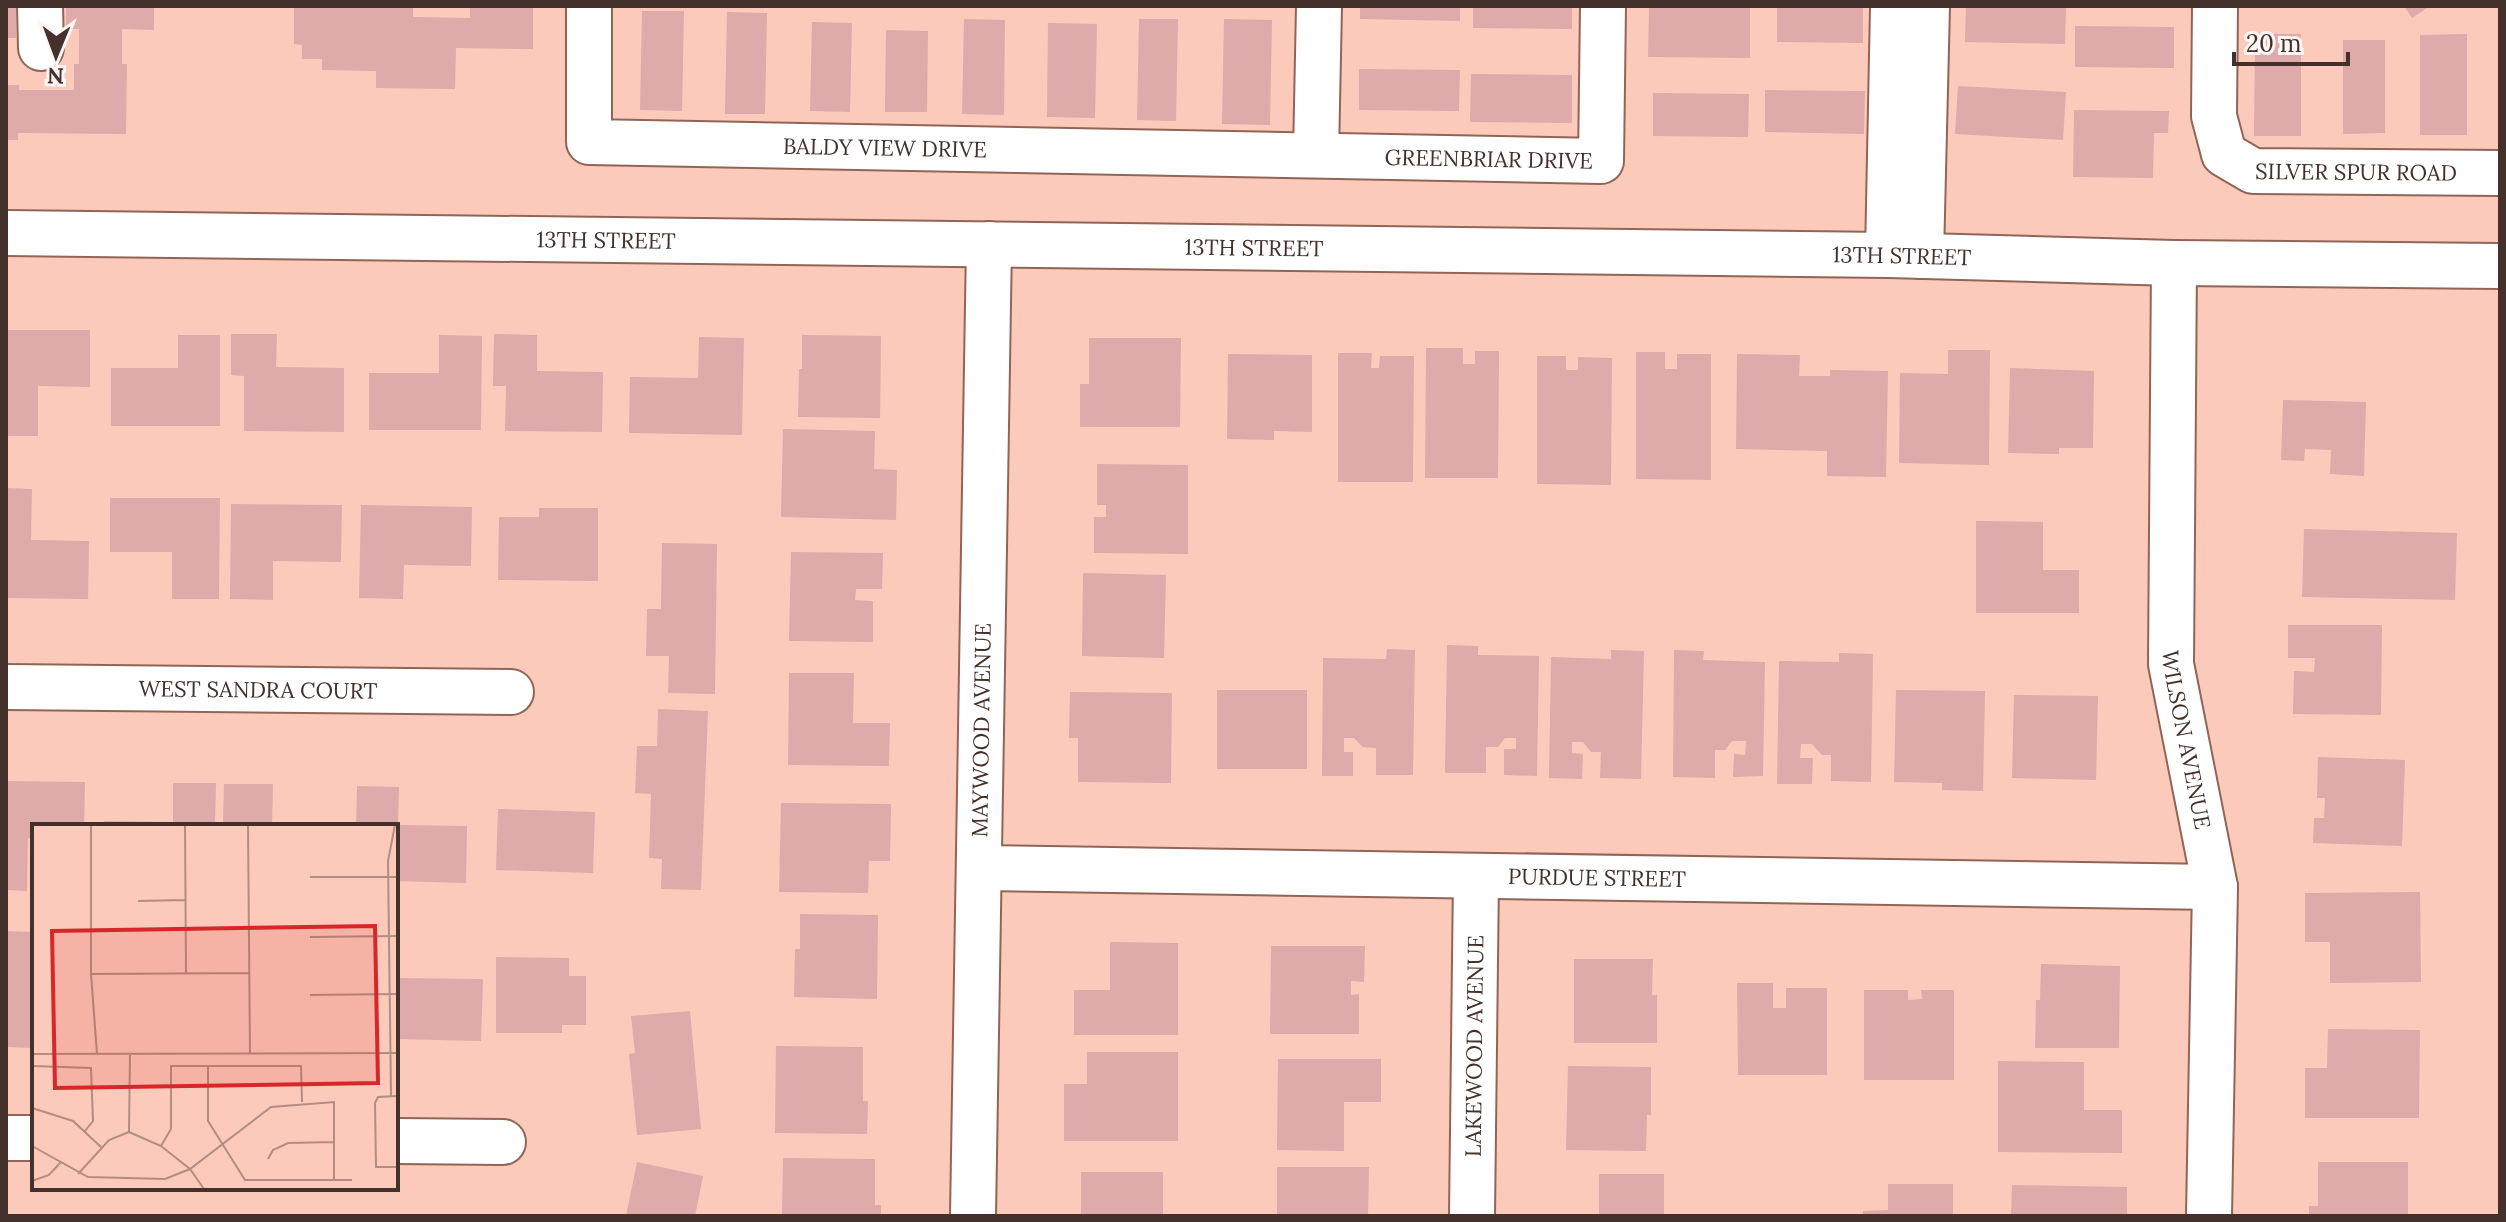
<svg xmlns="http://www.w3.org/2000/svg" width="2506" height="1222" viewBox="0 0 2506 1222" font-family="Lora,serif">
<rect width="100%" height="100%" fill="#fccaba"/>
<g fill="#deaaaa">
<rect x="6" y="6" width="10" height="32"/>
<path d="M66 6H154V30L122 29V64H127L126 134 18 133V140H6V85H19V90H74V64H79V29H66Z"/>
<path d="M294 6H413V17L470 18V6H533V49L456 48 455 89 376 88V71L322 70V59H302V45L294 44Z"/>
<path d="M1360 6H1460V21L1360 19Z"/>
<path d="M1473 6H1572V29L1473 28Z"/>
<path d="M1649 6H1750V58L1648 57Z"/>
<path d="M1777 6H1863V43L1777 42Z"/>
<path d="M1966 6H2066L2065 44 1965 42Z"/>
<path d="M2404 6H2430L2412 18Z"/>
<path d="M642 11H684L682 111 640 110Z"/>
<path d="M727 12 767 13 765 114H725Z"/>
<path d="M964 19 1005 20 1004 115 962 114Z"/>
<path d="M1139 19H1178L1176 121 1137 120Z"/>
<path d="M1224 19 1272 20 1270 125 1222 124Z"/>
<path d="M812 22 852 23 850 112 810 111Z"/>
<path d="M1048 23 1097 24 1095 118 1047 117Z"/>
<path d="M2075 26 2174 27V68L2075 67Z"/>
<path d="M886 30 928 31 927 112H885Z"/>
<path d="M2255 34H2301V136H2254Z"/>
<path d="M2467 34V135H2420V35Z"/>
<path d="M2343 40H2385V133L2343 134Z"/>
<path d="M1359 69 1460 70 1459 111 1359 110Z"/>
<path d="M1471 74 1572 75V123L1470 122Z"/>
<path d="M1958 86 2066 92 2063 140 1955 134Z"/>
<path d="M1765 90 1865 91 1864 134 1765 132Z"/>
<path d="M1653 93 1749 94 1748 137 1653 136Z"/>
<path d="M2074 110 2169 111 2168 133H2154L2153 178 2073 177Z"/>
<path d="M6 330H90V387L38 386V436H6Z"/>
<path d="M231 334H277L276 367 344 368V432L244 431V376L231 375Z"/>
<path d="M494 334 537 335V371L603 372 602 432 505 431 506 386H493Z"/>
<path d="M178 335H220V426H111V368H178Z"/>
<path d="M439 335 482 336 481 430H369V373H439Z"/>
<path d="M802 335 881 336 880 418 798 417 799 369H802Z"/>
<path d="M699 337 744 338 742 435 629 433 630 377 698 378Z"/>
<path d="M1089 338H1181L1180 427H1080V384H1089Z"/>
<path d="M1426 348H1463V364H1475V351H1499L1498 478H1425Z"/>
<path d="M1948 350H1990L1989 465 1899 463 1900 373 1948 374Z"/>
<path d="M1636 352H1665V369H1677V354H1711V480L1636 479Z"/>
<path d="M1338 353H1372L1371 368H1379L1380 356H1414L1413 482H1338Z"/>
<path d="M1228 354 1312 355V432L1274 431V440L1227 439Z"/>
<path d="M1737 354 1800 355 1799 376H1830V370L1888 371 1886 477 1827 476V451L1736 449Z"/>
<path d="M1537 356H1566V370H1578V357L1612 358 1611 485 1537 484Z"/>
<path d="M2010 368 2094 371 2093 448H2059V454L2008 453Z"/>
<path d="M2283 400 2366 402 2364 476 2330 474 2331 450 2305 449 2304 461 2281 460Z"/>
<path d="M783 429 875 431 874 469 897 470 896 520 781 517Z"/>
<path d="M1097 464 1188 465V554L1094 553V517H1106V505H1097Z"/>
<path d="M6 488 32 489 31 540 89 541 88 599 6 598Z"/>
<path d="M110 498H220L219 599H172V552H110Z"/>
<path d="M231 504 342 505 341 562 273 561V600L230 599Z"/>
<path d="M361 505 472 507 471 566 404 565 403 599 359 598Z"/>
<path d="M539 508H598V581L498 580 499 517H539Z"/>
<path d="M1976 521 2043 522V570H2079V613H1976Z"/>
<path d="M2304 529 2457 533 2455 600 2302 597Z"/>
<path d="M662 543 717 544 715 694 668 693 669 656H646L647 609H661Z"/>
<path d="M791 552 883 553 882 589H856L855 600 873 601V642L789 641Z"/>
<path d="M1083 573 1166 575 1164 658 1082 656Z"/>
<path d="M2288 625H2382L2381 715 2293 714 2294 671 2314 672 2315 658H2288Z"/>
<path d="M1447 645 1478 646V655L1539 656 1537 776 1504 775V749H1516V738H1505L1498 747H1486V773H1445Z"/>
<path d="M1387 649 1415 650 1413 775H1376V748L1363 747 1354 738H1344V752H1353V776H1322L1323 658 1386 659Z"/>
<path d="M1611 650 1644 651 1641 779 1600 778 1601 752H1591L1583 742H1572V753L1583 754 1582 779 1549 778 1551 657 1611 659Z"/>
<path d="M1674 650 1704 651 1703 660 1765 662 1763 776 1733 777 1734 754 1745 755 1746 741H1732L1725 750H1715V778L1673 777Z"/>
<path d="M1839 653 1873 654 1871 782 1831 781V755H1822L1812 744H1801L1800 758H1813L1812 784H1777L1779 661 1839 662Z"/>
<path d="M789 673H854L853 723H890L889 766 788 765Z"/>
<rect x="1217" y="690" width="90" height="79"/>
<path d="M1896 690 1985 691 1983 791 1942 790V783L1894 782Z"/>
<path d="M1070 692 1172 693 1171 783 1078 782V738H1069Z"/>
<path d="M2014 695 2098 696 2096 780 2012 778Z"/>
<path d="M658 709 708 711 701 890 661 889 662 859 649 858 651 794 635 793 637 746H657Z"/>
<path d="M2318 757 2405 760 2402 846 2313 843 2314 818H2324L2325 798H2317Z"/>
<path d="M6 781 85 782 84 826H34V838H28L27 891 6 890Z"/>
<path d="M173 783H216L215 826H104V821L173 822Z"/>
<path d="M224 784H273L272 826H223Z"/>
<path d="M357 786 399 787 398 825 467 826 466 883 396 881V826H356Z"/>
<path d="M781 803 891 804 890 861H869L868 893 779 892Z"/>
<path d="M498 809 595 812 593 873 496 870Z"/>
<path d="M2420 892 2421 982 2330 983V942H2305V893Z"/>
<path d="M800 914 878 915 877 999 794 997 795 949H800Z"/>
<path d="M6 931 32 932 34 1044 31 1043V1048L6 1047Z"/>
<path d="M1110 942 1178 943V1035H1074V990H1110Z"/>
<path d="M1271 946H1365L1364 982 1351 981V995L1359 994V1034H1270Z"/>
<path d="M496 957 569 958V976H586V1025H562V1033H496Z"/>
<path d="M1574 959H1653L1652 995H1657V1043H1574Z"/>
<path d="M2041 964 2120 966 2119 1048H2035L2036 1000H2040Z"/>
<path d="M396 978 483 979 481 1041 396 1039Z"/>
<path d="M1737 983H1773V1008H1786V988H1827V1075H1738Z"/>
<path d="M1864 990H1908V1000L1922 999 1921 990H1954V1080H1864Z"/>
<path d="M690 1011 701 1129 637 1135 629 1054 635 1053 631 1016Z"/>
<path d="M2328 1029 2420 1030 2419 1118H2305V1068H2327Z"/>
<path d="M776 1046 863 1047V1101H868L867 1134 775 1133Z"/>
<path d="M1087 1052H1178V1141H1064V1084H1087Z"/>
<path d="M1278 1059H1381V1102H1344V1151L1277 1150Z"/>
<path d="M1998 1061 2084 1062V1110H2122V1153L1998 1152Z"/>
<path d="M1568 1066 1651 1067V1115H1647L1646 1151 1566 1150Z"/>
<path d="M783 1158 875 1159V1205H881V1216H782Z"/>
<path d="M637 1162 703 1176 695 1216H626Z"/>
<path d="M2318 1162H2408V1216H2309V1206H2318Z"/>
<path d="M1277 1167H1369L1368 1216H1277Z"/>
<rect x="1081" y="1172" width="82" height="44"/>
<rect x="1599" y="1174" width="65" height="42"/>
<path d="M1888 1184H1953V1216H1863V1211L1888 1210Z"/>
<path d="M2012 1185 2127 1187V1216H2011Z"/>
</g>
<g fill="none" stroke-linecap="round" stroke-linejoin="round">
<g stroke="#906557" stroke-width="48">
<g id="minor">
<path d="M40 6 41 48"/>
<path id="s1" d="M589 6V142L1601 161 1603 6"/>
<path id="s2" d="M2215 6 2214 116 2224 154 2253 171 2500 173"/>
<path d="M1316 154 1319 6"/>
<path id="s3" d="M6 233 1888 255 2174 263 2500 266"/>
<path d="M1888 255 1893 6"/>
<path d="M1921 256 1927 6"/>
<path id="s4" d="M2174 263 2171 664 2215 887 2209 1216"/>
<path id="s5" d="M6 687 511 692"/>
<path id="s6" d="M979 868 2215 887"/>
<path d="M6 1138H34"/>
<path d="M396 1141 503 1142"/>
<path id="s7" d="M973 1216 989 244"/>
<path id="s8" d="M1472 1216 1476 876"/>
</g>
</g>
<use href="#minor" stroke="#fff" stroke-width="44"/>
</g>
<g text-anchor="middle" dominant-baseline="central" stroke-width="8" stroke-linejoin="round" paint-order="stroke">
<g font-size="22" fill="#45312b" stroke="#fcf6f5">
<text stroke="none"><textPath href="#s1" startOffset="432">BALDY VIEW DRIVE</textPath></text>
<text stroke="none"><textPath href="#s1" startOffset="1036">GREENBRIAR DRIVE</textPath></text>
<text stroke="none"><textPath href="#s2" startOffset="286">SILVER SPUR ROAD</textPath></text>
<text stroke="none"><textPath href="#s3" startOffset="600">13TH STREET</textPath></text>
<text stroke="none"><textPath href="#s3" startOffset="1248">13TH STREET</textPath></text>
<text stroke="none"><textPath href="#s3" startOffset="1896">13TH STREET</textPath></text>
<text stroke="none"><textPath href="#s5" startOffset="252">WEST SANDRA COURT</textPath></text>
<text stroke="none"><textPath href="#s7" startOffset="486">MAYWOOD AVENUE</textPath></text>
<text stroke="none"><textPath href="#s4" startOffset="478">WILSON AVENUE</textPath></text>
<text stroke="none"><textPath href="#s6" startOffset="618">PURDUE STREET</textPath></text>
<text stroke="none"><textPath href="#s8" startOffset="170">LAKEWOOD AVENUE</textPath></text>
</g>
</g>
<g transform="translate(32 824)">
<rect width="366" height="366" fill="#fccaba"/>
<path fill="none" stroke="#b38d81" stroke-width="2" d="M59 1V150L65 230M153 1 154 149M216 1 218 230M278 53H366M106 77 153 76M278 113 366 112M59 150 218 149M278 171 366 170M0 230 366 229M0 242 59 244 61 297 53 307M176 242V297L213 356H320M359 272 356 37 363 1M366 272 346 273 343 279 344 343H366M0 284 41 297 69 323M97 308 129 322 158 345 172 365M97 308 98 230M0 322 56 353 133 355 158 345 239 283 302 278V356M129 322 139 305V242H269L270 278M236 335 241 326 256 319 302 318M46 350 77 316 97 308M0 357 17 351 29 338"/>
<path fill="#d62828" fill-opacity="0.15" stroke="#d62828" stroke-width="4" d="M343 102 346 259 23 264 20 107Z"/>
<rect width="366" height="366" fill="none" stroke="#45312b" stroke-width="4"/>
</g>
<rect width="2506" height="1222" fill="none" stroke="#45312b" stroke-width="16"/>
<g transform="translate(56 56) rotate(181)" stroke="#fcf6f5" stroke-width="6" paint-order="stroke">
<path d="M0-6L14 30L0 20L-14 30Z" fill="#45312b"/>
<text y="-12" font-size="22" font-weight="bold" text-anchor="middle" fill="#45312b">N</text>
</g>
<path d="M2234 52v12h114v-12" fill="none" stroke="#45312b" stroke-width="4"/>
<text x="2246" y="52" font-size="24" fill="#45312b" stroke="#fcf6f5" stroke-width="6" paint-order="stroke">20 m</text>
</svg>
